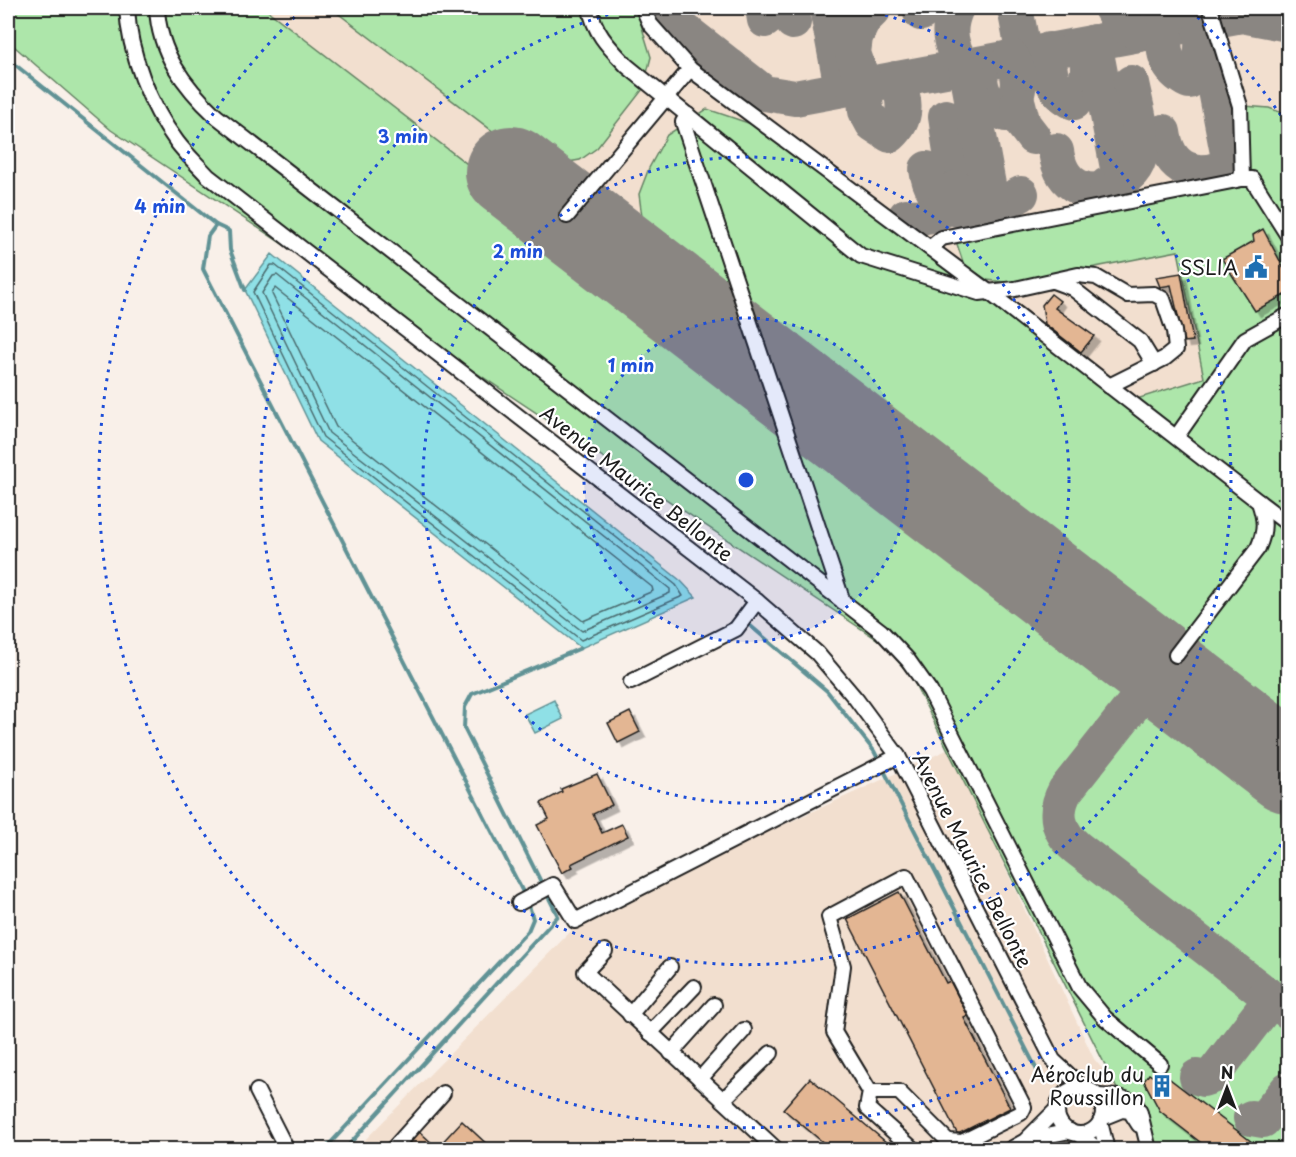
<svg xmlns="http://www.w3.org/2000/svg" width="1296" height="1157" viewBox="0 0 1296 1157" font-family="'Playpen Sans',sans-serif">
<defs>
<filter id="shadow"><feDropShadow dx="5.5" dy="5.5" stdDeviation="0" flood-color="#0004"/></filter>
</defs>
<rect width="100%" height="100%" fill="#f9f0e9"/>
<filter id="ink" filterUnits="userSpaceOnUse"><feTurbulence type="fractalNoise" baseFrequency=".0167" numOctaves="2"/><feDisplacementMap in="SourceGraphic" scale="12" xChannelSelector="R" yChannelSelector="G"/><feConvolveMatrix kernelMatrix="1 2 1 2 8 2 1 2 1" color-interpolation-filters="sRGB"/></filter>
<g filter="url(#ink)">
<path fill="#f2dfcf" d="M150 8H1288V1149L962 775 1094 1059 1172 1149H356L587 915 949 749 912 678 884 644Z"/>
<g fill="#ade6aa" stroke="#648163" stroke-width="1.5">
<path d="M8 8H264L1116 662 1125 676V694L1057 783C1046 809 1048 828 1067 850L1288 1022V1149H1147L912 678 884 644 111 130 8 41Z"/>
<path d="M331 8H636L651 57 643 89 597 148 580 160 562 163 543 161 520 152Z"/>
<path d="M1244 106 1269 108 1288 115V742L728 314 729 311 670 261 649 232 642 217 639 194 649 168 667 135 707 109 763 128 1124 403 1204 378 1178 251 1013 283 987 280 964 265 956 241 1244 185Z"/>
<path d="M1158 701 1170 703 1288 794V996L1074 831 1069 807 1075 792 1140 707Z"/>
</g>
<g fill="#8fe0e6" stroke="#619295" stroke-width="1.5">
<path d="M272 254 681 581 696 597 581 648 318 441 245 290Z"/>
<path d="M554 700 563 719 535 733 525 714Z"/>
</g>
<g fill="none" stroke-linecap="round" stroke-linejoin="round">
<g stroke="#4a6a6d" stroke-width="1.5">
<path d="M271 265H275L676 585 683 596 581 640 323 437 253 292Z"/>
<path d="M277 275 670 589V593L582 631 329 433 262 293 273 276Z"/>
<path d="M275 288 652 587 653 591 583 621 336 427 272 294Z"/>
</g>
<g stroke="#619295" stroke-width="4">
<path d="M8 59 216 225 208 236 203 269 525 896"/>
<path d="M216 225 229 231 230 250 245 290"/>
<path d="M746 622 827 691 874 751 1042 1080"/>
<path d="M324 1150 528 931 533 919 528 902"/>
<path d="M344 1150 558 916 464 728 465 707 472 694 581 648"/>
</g>
<g stroke="#8a8682" stroke-width="36">
<path d="M671 8 679 26 689 34 764 93 795 98 1242 15 1288 24"/>
<path d="M763 8 765 20"/>
<path d="M790 8 793 22"/>
<path d="M827 8 840 77"/>
<path d="M920 8 921 13"/>
<path d="M956 8C946 30 950 46 963 66"/>
<path d="M1015 8 1024 55"/>
<path d="M1111 8C1117 20 1127 29 1140 33"/>
<path d="M873 10 863 20 855 37 853 53 864 85 866 111 873 124 890 135C908 119 906 99 896 79"/>
<path d="M1165 29C1162 53 1166 70 1189 81 1200 67 1203 56 1202 39"/>
<path d="M1049 50C1048 74 1051 91 1074 102 1085 86 1094 68 1083 50"/>
<path d="M980 70C979 91 986 105 1006 114 1021 95 1023 78 1011 57"/>
<path d="M1018 104 1023 124 1033 137"/>
<path d="M946 117C951 146 951 199 990 202 1002 203 1011 200 1021 194"/>
<path d="M1163 132C1168 170 1198 182 1230 164L1203 22"/>
<path d="M1056 151C1061 188 1089 199 1121 184L1094 42"/>
<path d="M927 169C931 203 961 222 991 201L966 66"/>
<path d="M1107 185C1159 173 1138 119 1131 83"/>
<path d="M906 216C930 219 949 213 957 188"/>
<path d="M1128 644C1142 662 1149 674 1139 696"/>
<path d="M1193 694 1166 682 1149 685 1065 791C1053 813 1058 832 1077 848L1288 1011"/>
<path d="M1197 1077 1203 1079 1212 1076 1266 1006V994"/>
<path d="M1251 1118 1263 1120 1288 1089"/>
</g>
<path stroke="#8a8682" stroke-width="92" d="M511 172 1288 767"/>
</g>
<g fill="#e3b693" stroke="#1c1c1c" stroke-width="1.5" filter="url(#shadow)">
<path d="M1263 229 1288 276V293L1255 311 1222 259 1254 241 1253 235Z"/>
<path d="M1181 273 1193 341 1184 342 1171 285 1160 287 1156 277Z"/>
<path d="M1051 294 1060 301 1055 308 1094 336 1081 352 1045 324 1042 305Z"/>
<path d="M630 712 640 732 618 743 608 723Z"/>
<path d="M597 774 612 805 593 814 602 833 622 824 628 836 571 864 573 867 562 873 537 825 549 819 541 803 562 792 561 789Z"/>
<path d="M899 892 946 983 950 981 968 1016 964 1018 1010 1108 960 1133H957L847 919Z"/>
<path d="M1156 1072 1162 1073 1261 1149H1209L1160 1111 1144 1081 1149 1074 1152 1076Z"/>
<path d="M810 1078 887 1143 881 1149H831L783 1109Z"/>
<path d="M462 1121 492 1149H405L420 1132 437 1148Z"/>
</g>
<g fill="none" stroke-linecap="round" stroke-linejoin="round">
<g stroke="#1c1c1c" stroke-width="18">
<g id="minor">
<path d="M127 8C129 53 150 106 177 142 186 154 198 165 208 176L757 601 817 653 856 699 898 756 1053 1060 1083 1088"/>
<path d="M157 8C159 53 184 86 216 116L881 631 908 660 930 691 1080 988 1105 1018 1160 1064"/>
<path d="M590 8C594 33 610 48 627 66L861 256 979 293 1015 289 1078 275 1096 277 1127 295 1154 294 1163 299 1174 331 1176 349 1165 358 1109 386"/>
<path d="M643 8 650 24 690 69 990 293 1259 502C1265 520 1266 530 1258 548L1176 655"/>
<path d="M688 115 683 122 843 602"/>
<path d="M1242 179H1252L1288 236"/>
<path d="M567 216 690 69"/>
<path d="M930 248 942 238 1242 179 1240 106 1210 8"/>
<path d="M1053 281 1072 288 1140 341 1154 364"/>
<path d="M1177 436 1245 339 1288 315"/>
<path d="M1259 502 1288 524"/>
<path d="M631 682 736 629 757 601"/>
<path d="M519 903 553 885 575 921 898 756"/>
<path d="M605 951 585 972 777 1150"/>
<path d="M630 1015 670 967"/>
<path d="M650 1033 694 987"/>
<path d="M671 1053 714 1005"/>
<path d="M700 1079 744 1030"/>
<circle cx="1080" cy="1111" r="23"/>
<path d="M257 1091 287 1150"/>
<path d="M870 1092H899L948 1141 962 1142 1021 1113 1024 1107 906 876 829 917 843 966 834 1032 870 1092 867 1108 914 1150"/>
<path d="M1098 1096 1119 1097 1135 1102 1140 1113 1149 1150"/>
<path d="M723 1100 771 1053"/>
<path d="M1102 1118 1122 1110 1130 1111 1139 1125"/>
<path d="M1100 1122 1107 1150"/>
<path d="M1078 1134 1099 1150"/>
<path d="M1027 1140 1070 1131"/>
<path d="M392 1150 443 1093"/>
<path d="M1009 1150 1025 1141 1057 1109"/>
</g>
</g>
<path stroke="#1c1c1c" stroke-width="2" stroke-dasharray="1.5 4.5" stroke-linecap="butt" d="M1277 498 1288 500"/>
<use href="#minor" stroke="#fff" stroke-width="14"/>
</g>
</g>
<circle cx="746" cy="480" r="162" fill="#1d4ed8" fill-opacity=".12"/>
<g fill="none" stroke="#1d4ed8" stroke-width="3" stroke-dasharray="3 6">
<circle cx="746" cy="480" r="162"/>
<circle cx="746" cy="480" r="323"/>
<path d="M859 8A485 485 0 1 1 633 8"/>
<path d="M1286 837A647 647 0 1 1 301 11M1191 11A647 647 0 0 1 1286 123"/>
</g>
<defs>
<g id="civic-bare" transform="scale(1.8)"><path d="M-.6-6.5H3V-4.5H.6V-3L4-1V1h2V6H-6V1h2V-1L-.6-3ZM-1.2 2.5V6h2.4V2.5Z" fill="#1f6fb2" stroke="#fff" stroke-width="2.5" paint-order="stroke"/></g>
<g id="building-bare" transform="scale(1.8)"><path d="M-4-6H4V6H1V3H-1V6H-4ZM-2.5-4.3h1.7v1.8h-1.7ZM.8-4.3h1.7v1.8H.8ZM-2.5-1h1.7V.8h-1.7ZM.8-1h1.7V.8H.8Z" fill="#1f6fb2" stroke="#fff" stroke-width="2.5" paint-order="stroke"/></g>
</defs>
<g fill-rule="evenodd">
<use href="#civic-bare" x="1256" y="267"/>
<use href="#building-bare" x="1162" y="1086"/>
</g>
<g text-anchor="middle" dominant-baseline="central" stroke-width="4.5" stroke-linejoin="round" paint-order="stroke">
<g font-size="20" fill="#1c1c1c" stroke="#fff" text-anchor="end">
<text x="1238" y="267">SSLIA</text>
<text x="1144" y="1074">Aéroclub du<tspan x="1144" dy="23">Roussillon</tspan></text>
</g>
<g font-size="20" fill="#1c1c1c" stroke="#fff">
<text transform="translate(637 483) rotate(38)">Avenue Maurice Bellonte</text>
<text transform="translate(973 860) rotate(63)">Avenue Maurice Bellonte</text>
</g>
</g>
<circle cx="746" cy="480" r="9" fill="#1d4ed8" stroke="#fff" stroke-width="3"/>
<g font-size="18" text-anchor="middle" font-weight="bold" fill="#1d4ed8" stroke="#fff" stroke-width="4.5" stroke-linejoin="round" paint-order="stroke">
<text x="403" y="143">3 min</text>
<text x="160" y="213">4 min</text>
<text x="518" y="258">2 min</text>
<text x="631" y="372">1 min</text>
</g>
<rect width="1296" height="1157" fill="none" stroke="#fff" stroke-width="30"/>
<rect x="15" y="15" width="1266" height="1127" fill="none" stroke="#1c1c1c" stroke-width="2" filter="url(#ink)"/>
<g transform="translate(1227 1088)" stroke="#ffffff" stroke-width="4.5" paint-order="stroke">
<path d="M0-4.5L10 22L0 15L-10 22Z" fill="#1c1c1c"/>
<text y="-9" font-size="16" font-weight="bold" text-anchor="middle" fill="#1c1c1c">N</text>
</g>
</svg>
